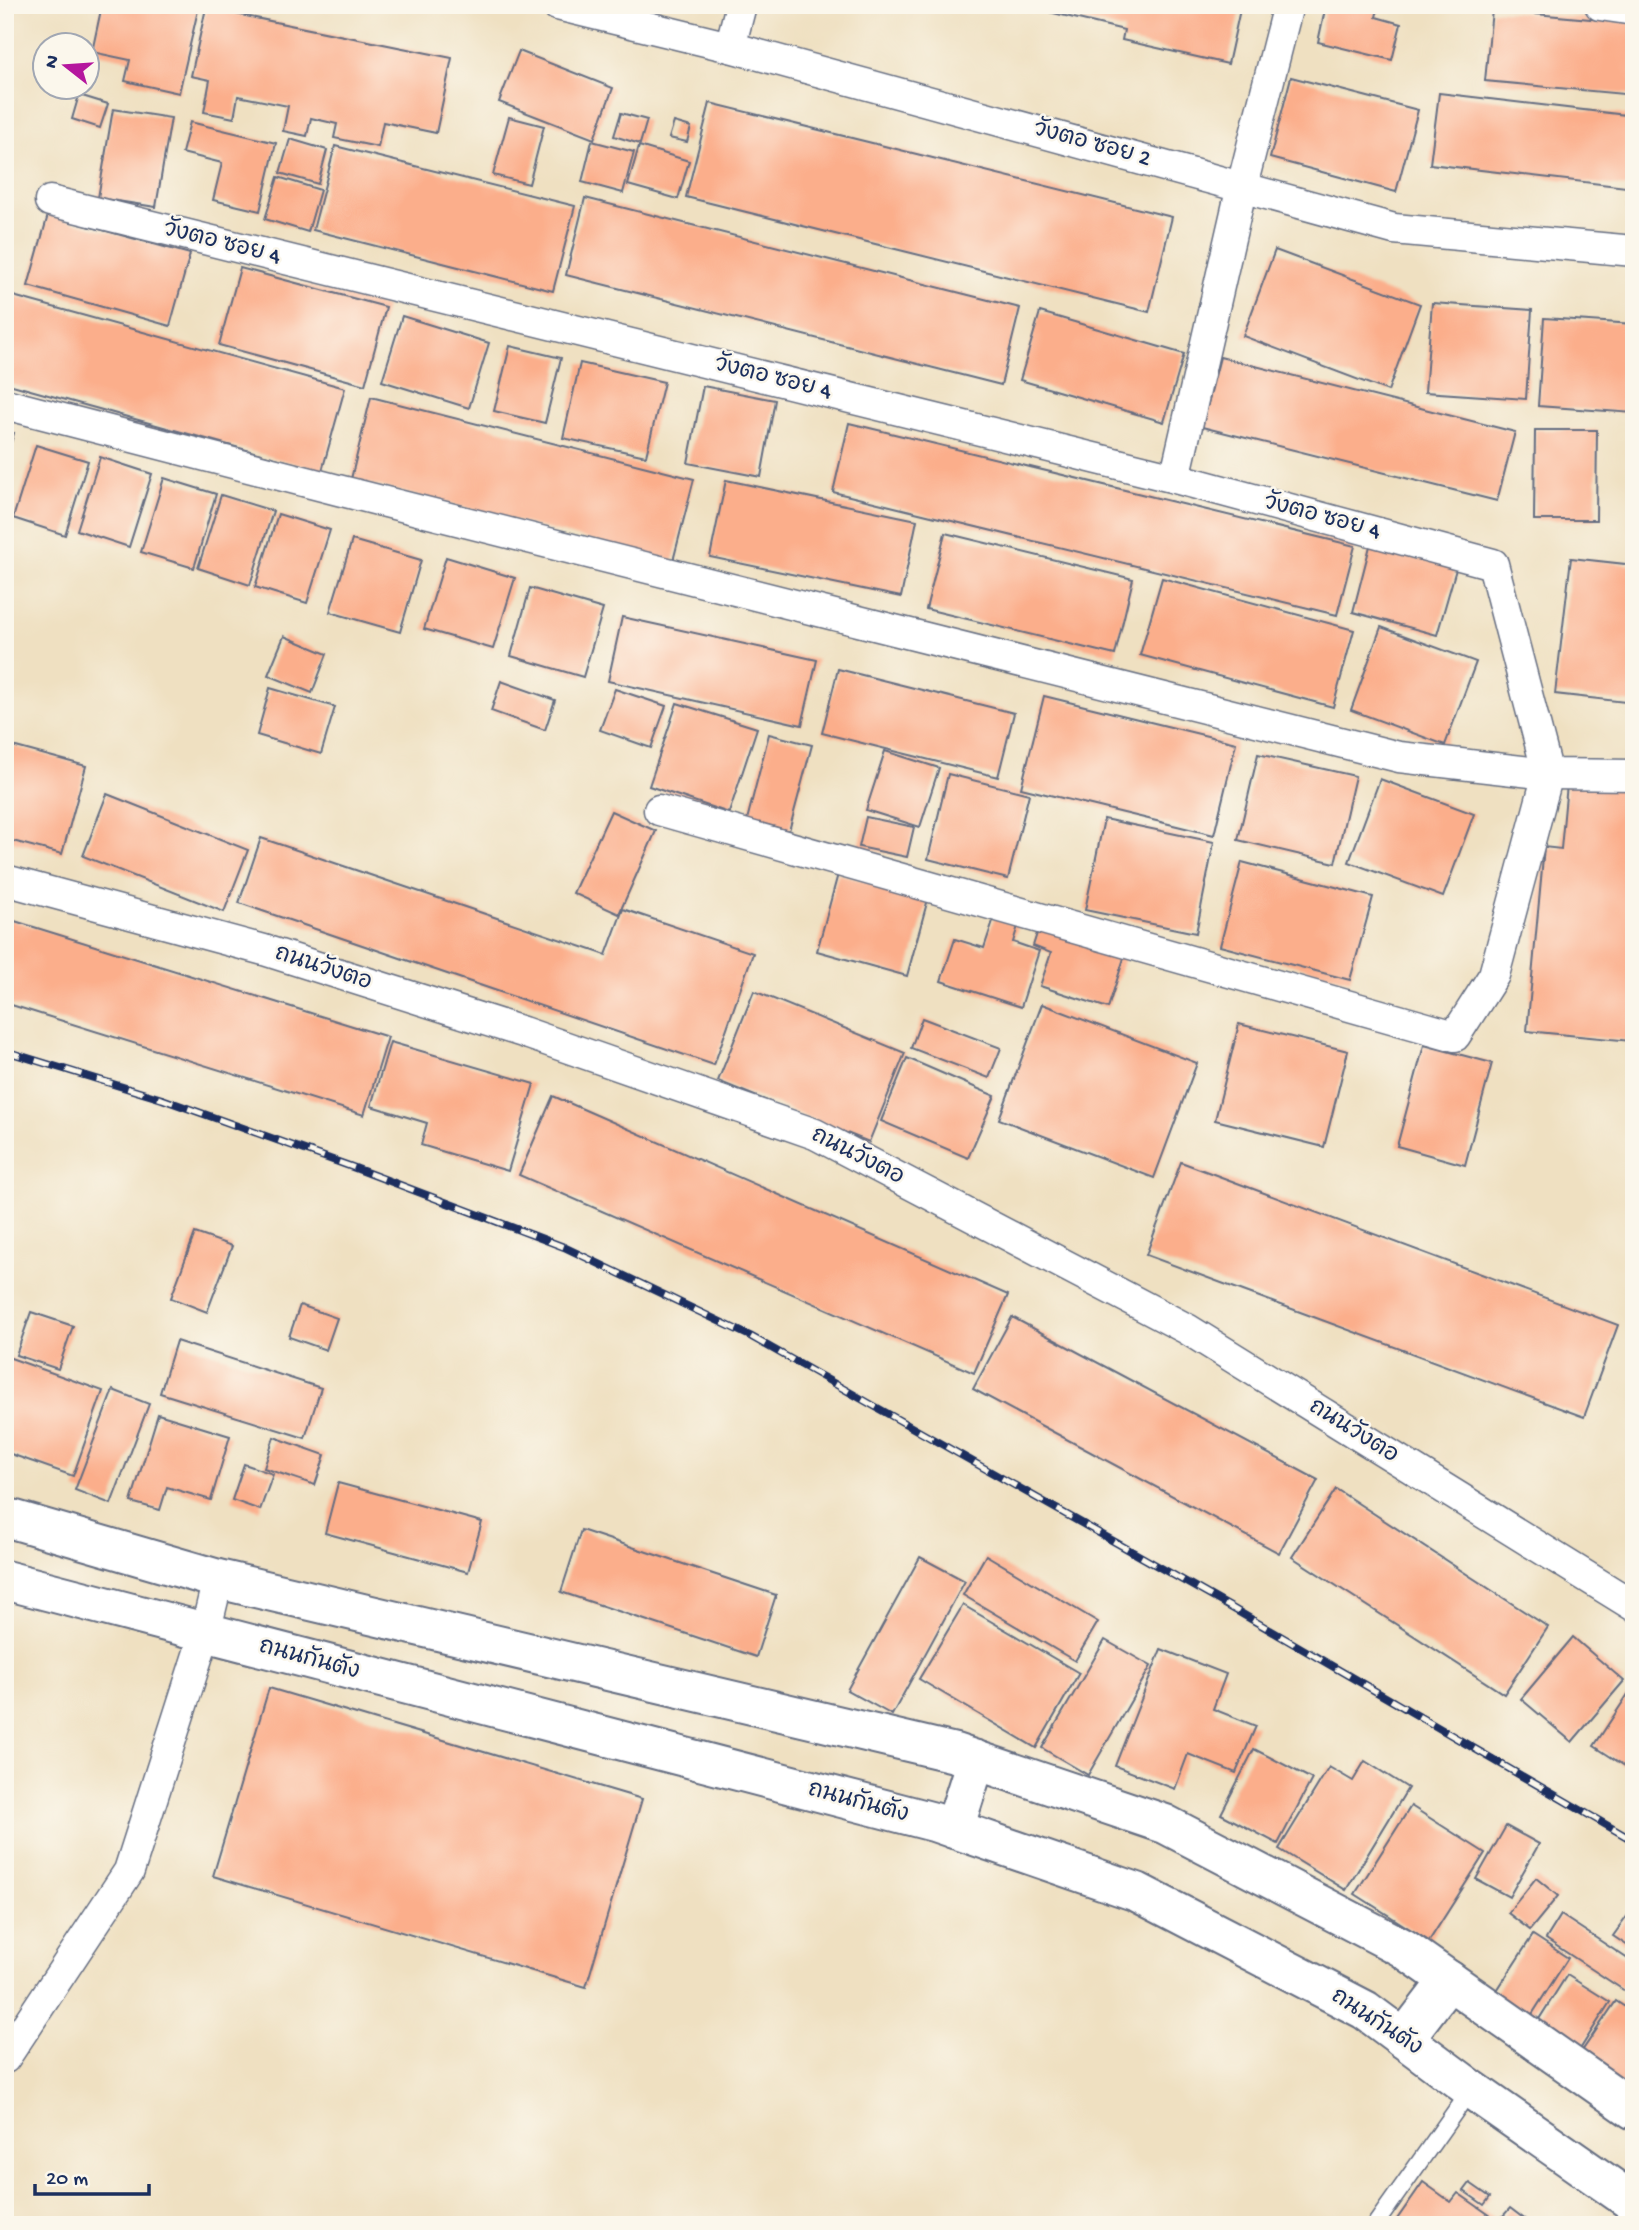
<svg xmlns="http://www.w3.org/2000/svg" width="1639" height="2230" viewBox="0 0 1639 2230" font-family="'Gochi Hand','Playpen Sans Thai',sans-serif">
<rect width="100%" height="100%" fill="#fbf7ec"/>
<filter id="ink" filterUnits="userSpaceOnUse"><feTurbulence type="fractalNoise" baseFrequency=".0143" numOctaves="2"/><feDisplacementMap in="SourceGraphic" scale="14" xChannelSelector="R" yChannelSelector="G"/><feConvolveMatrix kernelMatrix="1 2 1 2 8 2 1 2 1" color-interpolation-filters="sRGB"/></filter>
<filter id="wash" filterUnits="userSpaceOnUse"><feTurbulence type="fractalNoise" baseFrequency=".00686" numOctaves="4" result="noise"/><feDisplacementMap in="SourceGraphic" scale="28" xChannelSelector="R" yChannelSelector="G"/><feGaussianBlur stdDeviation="1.57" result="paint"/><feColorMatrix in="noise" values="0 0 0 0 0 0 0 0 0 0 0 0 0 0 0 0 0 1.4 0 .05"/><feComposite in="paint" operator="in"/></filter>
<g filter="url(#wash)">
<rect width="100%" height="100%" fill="#efe0c1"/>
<g id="blocks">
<g fill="#fbae8b">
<path d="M102 5H175L198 10 179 93 125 81 130 60 92 52Z"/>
<path d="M1020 5H1241L1228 64 1122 40 1124 30Z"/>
<path d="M1326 5H1379L1376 17 1401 24 1392 60 1318 42Z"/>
<path d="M206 8 452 58 436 133 383 122 378 147 334 138 337 124 311 118 307 136 283 131 288 106 238 96 234 118 204 112 210 80 191 76Z"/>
<path d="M1492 10 1634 23V95L1485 81Z"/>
<path d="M519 51 613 88 594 139 499 102Z"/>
<path d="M1291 77 1418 110 1396 192 1270 158Z"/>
<path d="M1439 93 1634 116V188L1430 164Z"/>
<path d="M79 95 108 104 100 128 72 119Z"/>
<path d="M710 103 1172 217 1149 312 686 197Z"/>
<path d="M113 109 171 118 156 207 98 198Z"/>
<path d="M621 113 647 120 640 144 614 136Z"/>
<path d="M509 117 544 126 529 184 493 175Z"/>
<path d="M190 122 276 143 260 211 213 200 222 163 182 153Z"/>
<path d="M674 122 691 127 687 142 669 138Z"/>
<path d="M290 139 327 150 318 184 280 173Z"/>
<path d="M592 141 634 152 623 193 582 182Z"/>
<path d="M335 146 575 206 553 291 313 230Z"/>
<path d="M639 146 689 161 678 199 628 185Z"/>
<path d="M278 177 320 190 308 232 265 219Z"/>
<path d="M585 198 1020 308 1001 385 566 275Z"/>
<path d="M48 215 190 254 170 326 28 286Z"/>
<path d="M1275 250 1420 304 1388 391 1243 336Z"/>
<path d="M240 268 386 307 365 385 219 345Z"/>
<path d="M6 294 345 388 322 471 5 383Z"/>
<path d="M1432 303 1532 310 1526 399 1425 392Z"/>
<path d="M1040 312 1184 354 1164 422 1020 380Z"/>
<path d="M402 316 489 343 469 408 382 381Z"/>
<path d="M1544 318 1634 324V413L1538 406Z"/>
<path d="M510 346 561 358 545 423 494 411Z"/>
<path d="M1220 357 1515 432 1497 501 1202 427Z"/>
<path d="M580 363 664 382 646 456 563 438Z"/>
<path d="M703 386 775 400 761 477 688 463Z"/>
<path d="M371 397 694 479 673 561 351 479Z"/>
<path d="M849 423 1355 546 1337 615 833 492Z"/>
<path d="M5 430 14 433 6 459H5Z"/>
<path d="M1535 430H1597L1596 520H1534Z"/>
<path d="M36 445 88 461 65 535 13 518Z"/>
<path d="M100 457 152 474 129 547 77 530Z"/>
<path d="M164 478 216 494 194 568 141 552Z"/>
<path d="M726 480 917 520 901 597 710 557Z"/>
<path d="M221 495 273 511 250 585 198 568Z"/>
<path d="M278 514 330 530 307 603 255 587Z"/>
<path d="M945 533 1133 579 1115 655 926 609Z"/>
<path d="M352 540 421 560 400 632 330 612Z"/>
<path d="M1370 546 1456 569 1437 635 1353 612Z"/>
<path d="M446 557 515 578 493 649 424 629Z"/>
<path d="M1571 558 1634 565V703L1555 694Z"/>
<path d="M1162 578 1354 630 1333 707 1140 655Z"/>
<path d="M530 588 603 609 583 677 511 656Z"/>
<path d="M622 617 817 660 802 725 608 681Z"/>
<path d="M1381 627 1476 662 1445 745 1351 710Z"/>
<path d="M284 636 327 654 312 693 268 675Z"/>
<path d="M838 669 1014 713 998 777 822 733Z"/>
<path d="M501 681 555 700 545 730 491 711Z"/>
<path d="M270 688 335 707 321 754 257 735Z"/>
<path d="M615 689 666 706 651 748 600 730Z"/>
<path d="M1044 696 1236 743 1214 835 1021 788Z"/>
<path d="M677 703 757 728 729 813 649 786Z"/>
<path d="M769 734 812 745 789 831 747 820Z"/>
<path d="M5 744 86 766 62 854 5 839Z"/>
<path d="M885 751 939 768 920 827 866 810Z"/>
<path d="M1258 754 1355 776 1335 863 1238 840Z"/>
<path d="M948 774 1029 794 1008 879 928 859Z"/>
<path d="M1380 779 1474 814 1443 897 1349 862Z"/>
<path d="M1567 784 1634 791V1009L1631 1041 1527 1031 1544 847 1561 849Z"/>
<path d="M107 794 248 850 224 912 83 856Z"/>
<path d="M611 811 656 831 619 914 573 893Z"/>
<path d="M866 817 914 827 907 857 859 847Z"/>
<path d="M1104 819 1214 842 1196 933 1085 910Z"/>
<path d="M261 838 606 955 623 909 753 953 714 1065 239 903Z"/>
<path d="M1242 862 1373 897 1350 980 1220 946Z"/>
<path d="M838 874 928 899 907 976 817 951Z"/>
<path d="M5 918 388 1037 364 1115 5 1003Z"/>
<path d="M994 918 1018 926 1013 942 1039 951 1021 1007 941 981 955 939 984 948Z"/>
<path d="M1039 927 1125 955 1108 1008 1040 986 1051 953 1033 946Z"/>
<path d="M754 991 905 1053 869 1142 718 1081Z"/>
<path d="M1042 1004 1197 1063 1154 1178 999 1119Z"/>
<path d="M922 1018 1001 1048 989 1078 911 1048Z"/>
<path d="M1239 1024 1348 1051 1324 1147 1215 1120Z"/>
<path d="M390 1042 534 1084 508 1171 421 1145 427 1123 371 1106Z"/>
<path d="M1424 1045 1492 1063 1465 1165 1397 1146Z"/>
<path d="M907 1058 995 1096 968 1158 881 1121Z"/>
<path d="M553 1096 1008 1295 974 1373 519 1175Z"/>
<path d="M1181 1162 1618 1325 1584 1417 1146 1255Z"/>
<path d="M195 1233 232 1246 207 1312 171 1298Z"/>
<path d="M300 1305 337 1318 326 1350 289 1337Z"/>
<path d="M31 1312 73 1326 58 1369 16 1355Z"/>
<path d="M1012 1317 1318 1480 1279 1553 973 1389Z"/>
<path d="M176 1341 321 1388 305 1438 160 1393Z"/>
<path d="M5 1356 103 1391 73 1476 5 1452Z"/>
<path d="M113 1390 149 1404 111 1504 75 1490Z"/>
<path d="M158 1414 230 1436 211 1500 167 1487 160 1510 131 1502Z"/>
<path d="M274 1437 325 1455 315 1485 264 1468Z"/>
<path d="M244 1464 273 1474 260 1510 232 1500Z"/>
<path d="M338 1483 482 1522 468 1572 325 1533Z"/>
<path d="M1336 1489 1548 1627 1504 1694 1292 1557Z"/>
<path d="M581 1530 776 1595 756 1657 561 1592Z"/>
<path d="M986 1555 1098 1622 1075 1661 963 1595Z"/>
<path d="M920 1557 965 1581 892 1715 847 1690Z"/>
<path d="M963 1605 1079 1673 1036 1748 919 1679Z"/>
<path d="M1573 1637 1624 1681 1572 1742 1521 1699Z"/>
<path d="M1105 1640 1151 1666 1088 1775 1042 1748Z"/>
<path d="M1161 1649 1226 1674 1213 1709 1256 1726 1236 1773 1188 1754 1175 1789 1115 1766Z"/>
<path d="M1634 1685V1772L1594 1746Z"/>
<path d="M269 1688 642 1799 586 1987 213 1876Z"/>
<path d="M1254 1749 1312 1779 1278 1844 1221 1814Z"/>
<path d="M1365 1761 1408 1788 1346 1890 1279 1849 1329 1767 1353 1781Z"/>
<path d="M1411 1806 1485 1853 1429 1941 1355 1894Z"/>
<path d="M1506 1826 1539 1844 1509 1897 1476 1879Z"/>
<path d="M1536 1878 1558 1896 1530 1930 1508 1913Z"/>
<path d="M1561 1915 1634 1963V1997L1546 1939Z"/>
<path d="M1628 1915 1634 1919V1950L1613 1936Z"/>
<path d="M1533 1935 1568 1958 1529 2019 1494 1995Z"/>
<path d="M1567 1975 1610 2002 1577 2054 1534 2027Z"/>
<path d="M1616 2001 1634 2013V2069L1620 2090 1576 2060Z"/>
<path d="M1423 2182 1451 2202 1458 2193 1504 2225H1393Z"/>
<path d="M1470 2183 1490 2197 1484 2205 1464 2191Z"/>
<path d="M1510 2208 1527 2221 1524 2225H1513L1502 2217Z"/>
</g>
</g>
</g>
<g filter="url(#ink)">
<use href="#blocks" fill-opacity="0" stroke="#656d81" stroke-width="2"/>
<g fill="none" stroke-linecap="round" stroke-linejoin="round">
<g stroke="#656d81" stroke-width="19">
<path id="service" d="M1375 2225 1471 2089"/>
</g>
<g stroke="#656d81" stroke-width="33">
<g id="minor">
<path d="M557 5 730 47 1394 229 1634 251"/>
<path d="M1600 5 1634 10"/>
<path d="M730 47 741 5"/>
<path d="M50 201 1175 478 1493 564 1548 774 1494 975 1455 1036 659 810"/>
<path d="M5 404 338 490 1399 757 1548 774 1634 775"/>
<path d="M1175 478 1242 186 1288 5"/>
<path d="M5 880 264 950 523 1032 815 1134 1187 1329 1634 1606"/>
<path d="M5 2058 129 1871 205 1633 218 1579"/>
</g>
</g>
<g stroke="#656d81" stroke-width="42">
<g id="primary">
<path d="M5 1517 218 1579 955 1753 1165 1824 1403 1948 1634 2110"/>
<path d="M5 1580 934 1822 1137 1892 1365 2010 1471 2089 1634 2203"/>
<path d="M954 1829 976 1760"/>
<path d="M1404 2039 1449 1980"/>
</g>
</g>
<use href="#service" stroke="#fff" stroke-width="16"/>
<use href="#minor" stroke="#fff" stroke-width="30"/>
<use href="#primary" stroke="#fff" stroke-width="38"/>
<g stroke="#1b2f5e" stroke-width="8">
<path id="rail" d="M5 1051 162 1099 355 1168 564 1247 750 1336 1232 1608 1634 1841"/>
</g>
<use href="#rail" stroke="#fbf7ec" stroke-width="5" stroke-dasharray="16" stroke-linecap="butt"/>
</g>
</g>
<g text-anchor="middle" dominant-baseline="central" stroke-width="5" stroke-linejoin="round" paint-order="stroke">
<g font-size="23" fill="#1b2f5e" stroke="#fbf7ec">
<text transform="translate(1092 145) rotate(15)">วังตอ ซอย 2</text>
<text transform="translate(222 244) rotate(14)">วังตอ ซอย 4</text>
<text transform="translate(773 379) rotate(14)">วังตอ ซอย 4</text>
<text transform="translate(1322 518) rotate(15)">วังตอ ซอย 4</text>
<text transform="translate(323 969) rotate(18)">ถนนวังตอ</text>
<text transform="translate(857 1157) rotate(27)">ถนนวังตอ</text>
<text transform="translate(1353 1432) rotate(32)">ถนนวังตอ</text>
<text transform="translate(309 1660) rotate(15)">ถนนกันตัง</text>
<text transform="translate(858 1803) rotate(15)">ถนนกันตัง</text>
<text transform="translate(1376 2023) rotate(33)">ถนนกันตัง</text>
</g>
</g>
<rect width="1639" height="2230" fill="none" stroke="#fbf7ec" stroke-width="28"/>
<g transform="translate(66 66) rotate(287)"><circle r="33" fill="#fbf7ec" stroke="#a1a7b3" stroke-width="2"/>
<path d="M0-5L12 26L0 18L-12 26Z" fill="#b5179e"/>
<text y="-10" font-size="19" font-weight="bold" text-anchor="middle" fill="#1b2f5e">N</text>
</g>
<path d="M35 2184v10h114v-10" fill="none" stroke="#1b2f5e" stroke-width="3.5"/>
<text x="46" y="2184" font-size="21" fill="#1b2f5e" stroke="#fbf7ec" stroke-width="5" paint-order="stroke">20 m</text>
</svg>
